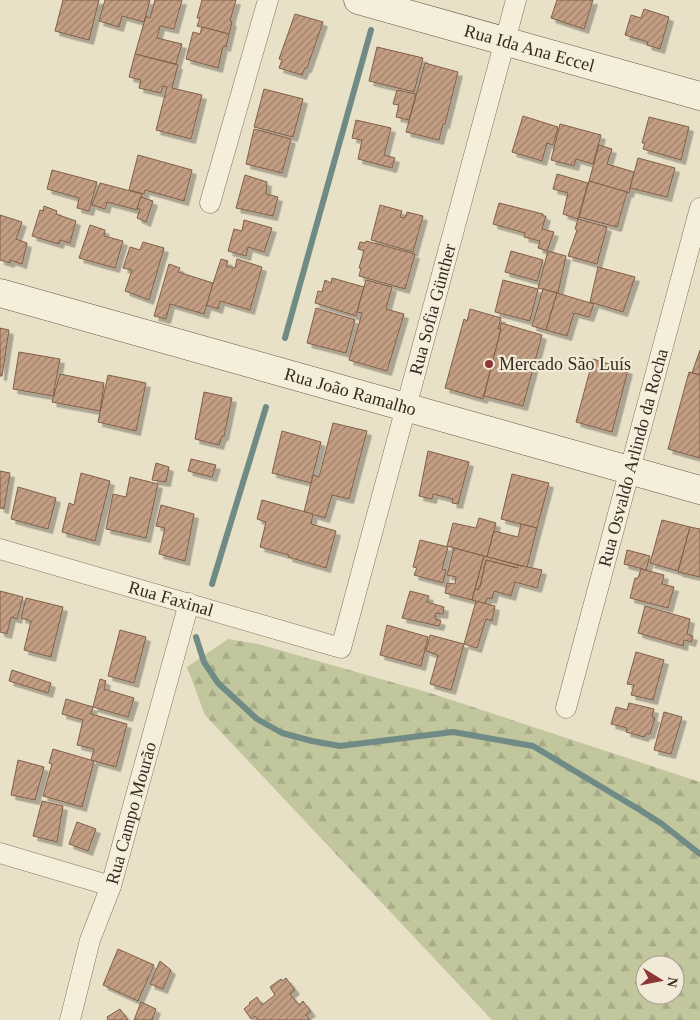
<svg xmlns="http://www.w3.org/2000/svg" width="700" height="1020" viewBox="0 0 700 1020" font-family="Georgia,serif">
<defs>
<pattern id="forest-firs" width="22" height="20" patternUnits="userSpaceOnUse" patternTransform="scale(1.25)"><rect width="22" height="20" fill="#c1c69d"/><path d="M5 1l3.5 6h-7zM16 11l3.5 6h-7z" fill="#a6aa87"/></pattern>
<pattern id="building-hatch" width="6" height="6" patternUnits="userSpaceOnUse" patternTransform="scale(1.25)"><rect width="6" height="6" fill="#c39e83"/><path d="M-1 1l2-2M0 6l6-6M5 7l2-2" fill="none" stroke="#9f816b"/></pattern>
<filter id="shadow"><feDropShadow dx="4.5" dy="4.5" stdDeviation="0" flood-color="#0004"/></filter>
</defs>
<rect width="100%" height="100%" fill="#e9e0c8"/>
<path fill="url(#forest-firs)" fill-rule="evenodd" d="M228 639 258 644 430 693 700 782V1020H492L205 715 187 667ZM645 965H675V995H645Z"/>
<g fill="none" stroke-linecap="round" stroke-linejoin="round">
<g stroke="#708b85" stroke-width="6">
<path d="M285 338 371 30"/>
<path d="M212 584 266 407"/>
<path d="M196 637 204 662 218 683 257 719 282 733 312 741 340 746 453 732 533 746 640 810 662 824 700 854"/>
</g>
</g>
<g fill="url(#building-hatch)" stroke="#805f48" filter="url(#shadow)">
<path d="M63 0H99L89 40 55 31Z"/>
<path d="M105 0H150L144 22 122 16 119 27 99 21Z"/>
<path d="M155 0H182L174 29 160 26 157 38 182 44 176 64 135 54 146 16 150 18Z"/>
<path d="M202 0H236L230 21 232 22 229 34 197 26 200 18H197Z"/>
<path d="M557 0H593L584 29 551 18Z"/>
<path d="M644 9 669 17 660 49 647 45 648 42 625 35 631 15 641 18Z"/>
<path d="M295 14 323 22 307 68H305L302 75 279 68 282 60 279 59Z"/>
<path d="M202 27 229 34 226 47 223 46 218 68 186 59 193 32 200 34Z"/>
<path d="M377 47 423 58 414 92 369 81Z"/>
<path d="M135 54 178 65 172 88 202 95 191 139 156 130 167 87 163 86 161 93 139 88 141 80 129 77Z"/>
<path d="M425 63 458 72 445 124H443L439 140 406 132Z"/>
<path d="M264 89 303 99 293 137 254 127Z"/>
<path d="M397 90 416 94 409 120 396 117 399 105 393 104Z"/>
<path d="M523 116 558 127 553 145 547 143 542 161 512 152Z"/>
<path d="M649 117 689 127 681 160 643 149 645 143H642Z"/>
<path d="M356 120 391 128 384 155 395 158 392 168 358 159 362 140 352 138Z"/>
<path d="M560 124 601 135 593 164 576 159 574 166 551 160Z"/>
<path d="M254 129 291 139 282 173 246 164Z"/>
<path d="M599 145 612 149 607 164 634 172 629 193 589 181Z"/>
<path d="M138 155 192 170 184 201 145 190 144 194 129 190Z"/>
<path d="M638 158 675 168 667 197 630 188Z"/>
<path d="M52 170 97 182 89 211 77 208 79 198 47 189Z"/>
<path d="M557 174 588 183 578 219 563 214 568 193 553 189Z"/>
<path d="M245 175 267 182 266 194 278 197 273 216 236 208Z"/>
<path d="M589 181 627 192 617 227 579 217Z"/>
<path d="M100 183 142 194 137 210 107 202 105 209 92 205Z"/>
<path d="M141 197 153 201 146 222 137 218 140 209 137 208Z"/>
<path d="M499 203 543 214V216H546L542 229 554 232 547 251 538 248 540 241 524 237 525 233 493 224Z"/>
<path d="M380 205 402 211 400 217 405 218 407 212 423 216 413 252 371 240Z"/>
<path d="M44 206 57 211 56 214 76 221 70 243 60 240 59 244 32 236 40 210 43 211Z"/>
<path d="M0 215 22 222 16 239 27 243 22 264 10 260V263L0 260Z"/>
<path d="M578 219 607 227 597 264 568 256 577 230 575 229Z"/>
<path d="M244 220 272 228 264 252 248 247 246 256 228 251 234 229 242 231Z"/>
<path d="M90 225 105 230 104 236 123 241 115 268 79 258Z"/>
<path d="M366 241 415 254 405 289 359 276 361 268H359L364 251 358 249 360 242 365 243Z"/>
<path d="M143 242 164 248 149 300 125 291 132 270 123 268 130 247 140 250Z"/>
<path d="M511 251 543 260 537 281 505 272Z"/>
<path d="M548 251 566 256 558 293 538 288Z"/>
<path d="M221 259 228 261 226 266 235 268 237 259 262 267 250 310 220 301 218 309 206 305Z"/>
<path d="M169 264 180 268 178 272 213 283 204 314 170 304 166 319 154 316Z"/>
<path d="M598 267 635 277 623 312 590 302Z"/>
<path d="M332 278 364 287 356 316 315 303 318 291 322 292 325 280 331 283Z"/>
<path d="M366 280 392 287 386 309 404 314 387 371 349 360 362 313 357 312Z"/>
<path d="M503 280 538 289 530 321 495 312Z"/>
<path d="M543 289 557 293 546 330 532 326Z"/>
<path d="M557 293 594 304 589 317 574 313 567 336 546 330Z"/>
<path d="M316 308 355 320 346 353 307 343Z"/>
<path d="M470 309 501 318 498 329H501L483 399 445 388 464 319 467 321Z"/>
<path d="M501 323 542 335 523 406 484 396 501 329H500Z"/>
<path d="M0 328 9 330 2 376H0Z"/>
<path d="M700 350V375L692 373Z"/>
<path d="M19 352 60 359 53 396 13 389Z"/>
<path d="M593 359 628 370 612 432 576 422Z"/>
<path d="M689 372 700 375V458L668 449Z"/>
<path d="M60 374 104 383 100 411 52 402Z"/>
<path d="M108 375 146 383 136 431 98 422Z"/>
<path d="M204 392 232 398 224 436H222L219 445 195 439Z"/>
<path d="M333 423 367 431 349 499 332 495 325 518 304 512 313 475 319 477Z"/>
<path d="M282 431 321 442 311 483 272 473Z"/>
<path d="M428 451 469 462 458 504 452 503 453 499 433 494 432 499 419 496Z"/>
<path d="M191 459 216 465 212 477 188 471Z"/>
<path d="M156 463 169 467 166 482 152 480Z"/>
<path d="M0 471 10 473 4 509 0 508Z"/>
<path d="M81 473 110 481 95 541 62 532 69 503 74 505Z"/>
<path d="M512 474 549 483 537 528 501 519Z"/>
<path d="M130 477 158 484 146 538 106 529 113 494 126 497Z"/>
<path d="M18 487 56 498 48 529 11 519Z"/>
<path d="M262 500 313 514 311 524 336 531 326 568 288 557 289 555 260 547 266 522 257 519Z"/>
<path d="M161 505 194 514 185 561 159 554 165 528 156 526Z"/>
<path d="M479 518 496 523 487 557 447 546 453 523 476 528Z"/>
<path d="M662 520 690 527 678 571 650 563Z"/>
<path d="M521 524 537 528 527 567 487 557 494 531 518 537Z"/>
<path d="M690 527 700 529V577L678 572Z"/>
<path d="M420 540 448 547 442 569 446 570 443 583 414 575 417 568 413 567Z"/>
<path d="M454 548 484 556 472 600 445 593 447 583 455 584 456 577 447 575Z"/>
<path d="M627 550 650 556 646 570 624 564Z"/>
<path d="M484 556 518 565 517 568 486 560 480 587 478 590 475 589Z"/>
<path d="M486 560 517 568 518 565 542 570 537 588 515 582 511 596 494 591 492 599 487 598 485 604 472 600 475 589 478 590 480 587Z"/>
<path d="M641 569 664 575 662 584 674 587 668 608 630 598 635 578H638Z"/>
<path d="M0 591 23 597 17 619 11 617 7 634 0 632Z"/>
<path d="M410 591 429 596 427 602 444 607 443 614 436 613 435 619 441 621 439 626 402 618Z"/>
<path d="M26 598 63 607 51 657 24 650 31 621 21 618Z"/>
<path d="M476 601 495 606 492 621 486 619 477 648 464 644Z"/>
<path d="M645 606 690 619 687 634 693 636 691 642 684 640 683 646 638 633Z"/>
<path d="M387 625 428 637 421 666 380 655Z"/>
<path d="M120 630 146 637 134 683 108 676Z"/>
<path d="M430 635 464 644 451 690 430 684 438 655 426 651Z"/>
<path d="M636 652 664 660 653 700 631 695 634 685 627 684Z"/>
<path d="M12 670 51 683 48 693 9 681Z"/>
<path d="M100 679 106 681 104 689 134 698 128 717 93 707Z"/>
<path d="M66 699 93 707 91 714 127 724 116 767 91 760 94 749 77 745 83 720 62 714Z"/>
<path d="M629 703 654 709 652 717 655 718 650 734H646L644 737 626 732 627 728 611 724 616 707 627 710Z"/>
<path d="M664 712 682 717 671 754 654 750Z"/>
<path d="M53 749 94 761 82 807 43 796 52 764 49 763Z"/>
<path d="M18 760 44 767 35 800 11 795Z"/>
<path d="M42 801 63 806 57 842 33 836Z"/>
<path d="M77 822 96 829 88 851 69 844Z"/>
<path d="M118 949 154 965 138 1001 103 985Z"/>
<path d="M160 961 171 970 163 989 150 984Z"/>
<path d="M286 978 295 990 290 994 299 1005 303 1001 311 1012 306 1015 310 1020H258L255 1016 251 1019 244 1009 250 1004 249 1003 257 997 262 1005 275 995 270 987 281 979 282 981Z"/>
<path d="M141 1002 156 1009 152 1020H134Z"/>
<path d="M120 1009 128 1020H108L107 1017Z"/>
</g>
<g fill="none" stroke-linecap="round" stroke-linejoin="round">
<g stroke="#83735f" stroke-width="21">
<g id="street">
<path d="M210 203 268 0"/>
<path id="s1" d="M0 549 341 648 516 0"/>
<path id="s2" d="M566 708 700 208"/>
<path d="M0 853 111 886"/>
<path id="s3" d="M70 1020 90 940 111 886 189 603"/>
</g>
</g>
<g stroke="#655442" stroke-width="29">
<g id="secondary">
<path id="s4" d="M358 0 700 96"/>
<path id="s5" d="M0 293 700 490"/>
</g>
</g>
<use href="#street" stroke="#f5eedb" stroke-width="20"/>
<use href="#secondary" stroke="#f5eedb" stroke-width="28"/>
</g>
<circle fill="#8b3736" stroke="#f2ead7" stroke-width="2" cx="489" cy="364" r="5"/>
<g text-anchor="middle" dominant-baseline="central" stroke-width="4.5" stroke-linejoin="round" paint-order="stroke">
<g font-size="18" fill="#362b21" stroke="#f2ead7">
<text stroke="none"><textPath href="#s4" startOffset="178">Rua Ida Ana Eccel</textPath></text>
<text stroke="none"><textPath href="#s1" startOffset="706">Rua Sofia Günther</textPath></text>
<text stroke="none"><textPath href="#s5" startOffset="364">Rua João Ramalho</textPath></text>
<text stroke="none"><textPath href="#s2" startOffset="259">Rua Osvaldo Arlindo da Rocha</textPath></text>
<text stroke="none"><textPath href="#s1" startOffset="178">Rua Faxinal</textPath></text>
<text stroke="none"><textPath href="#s3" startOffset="216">Rua Campo Mourão</textPath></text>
</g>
<g font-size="18" fill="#362b21" stroke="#f2ead7" text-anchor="start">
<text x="499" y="364">Mercado São Luís</text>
</g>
</g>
<g transform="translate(660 980) rotate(100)"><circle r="24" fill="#f2ead7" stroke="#a79e8e"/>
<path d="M0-4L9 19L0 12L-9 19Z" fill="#8b3736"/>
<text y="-8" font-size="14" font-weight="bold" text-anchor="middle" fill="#362b21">N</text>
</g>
</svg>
